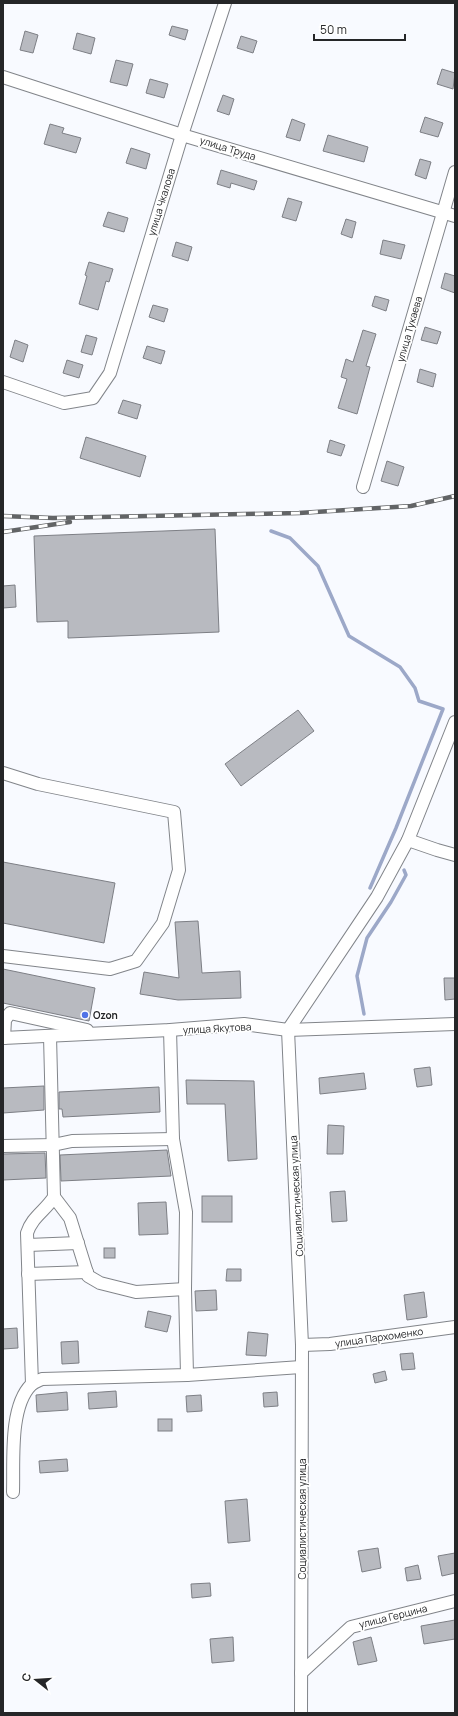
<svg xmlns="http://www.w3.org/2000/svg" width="458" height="1716" viewBox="0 0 458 1716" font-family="Manrope,sans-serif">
<rect width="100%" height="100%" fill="#f8faff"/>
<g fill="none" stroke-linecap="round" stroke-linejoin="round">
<g stroke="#9ca8c8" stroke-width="3.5">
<path d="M271 531 290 538 318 566 349 636 400 667 415 688 419 701 443 709 396 828 370 888"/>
<path d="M364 1014 357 976 367 938 391 902 406 875 404 870"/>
</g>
</g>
<g fill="#b8bac0" stroke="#7d7f85">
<path d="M172 26 188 30 185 40 169 35Z"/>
<path d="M25 31 38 35 33 53 20 50Z"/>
<path d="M77 33 95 38 91 54 73 49Z"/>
<path d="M241 36 257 41 253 53 237 48Z"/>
<path d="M116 60 133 64 127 86 110 82Z"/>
<path d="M442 69 455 73 453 89 437 84Z"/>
<path d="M150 79 168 84 164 98 146 93Z"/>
<path d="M223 95 234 99 229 115 217 111Z"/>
<path d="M425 117 443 123 438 137 420 132Z"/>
<path d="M292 119 305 124 300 141 286 137Z"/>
<path d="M50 124 64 128 62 133 81 138 76 153 44 144Z"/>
<path d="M328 135 368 147 364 162 323 151Z"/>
<path d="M131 148 150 154 146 169 126 163Z"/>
<path d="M420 159 431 162 426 179 415 175Z"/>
<path d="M221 170 257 181 254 190 231 183 230 188 217 184Z"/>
<path d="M288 198 302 202 296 221 282 217Z"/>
<path d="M108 212 128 218 124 232 103 226Z"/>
<path d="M346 219 356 222 352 238 341 234Z"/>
<path d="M383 240 405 245 401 259 380 254Z"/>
<path d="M176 242 192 247 188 261 172 256Z"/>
<path d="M89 262 113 269 109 282 106 281 98 310 79 304 87 276 85 275Z"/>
<path d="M445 273 455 276V293L441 288Z"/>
<path d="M375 296 389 300 386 311 372 306Z"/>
<path d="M153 305 168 309 164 322 149 317Z"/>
<path d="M425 327 441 332 437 344 421 340Z"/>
<path d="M363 330 376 334 366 366 370 367 357 414 338 408 347 379 341 377 346 359 353 362Z"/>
<path d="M86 335 97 338 92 355 81 352Z"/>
<path d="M15 340 28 345 23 362 10 357Z"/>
<path d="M147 346 165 351 161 364 143 358Z"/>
<path d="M67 360 83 365 79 378 63 373Z"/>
<path d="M420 369 436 374 433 387 417 382Z"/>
<path d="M123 400 141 405 137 419 118 413Z"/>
<path d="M86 437 146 456 140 477 80 458Z"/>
<path d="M330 440 345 445 341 456 327 452Z"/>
<path d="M387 461 404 467 398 486 381 481Z"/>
<path d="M215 529 219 632 68 638V621L37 622 34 536Z"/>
<path d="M15 585 16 607 3 608V586Z"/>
<path d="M298 710 314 731 241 786 225 764Z"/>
<path d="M3 862 115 883 104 943 3 923Z"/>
<path d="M198 921 202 973 240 971 241 998 178 1000 140 994 144 972 179 978 175 922Z"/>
<path d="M3 969 95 988 89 1021 3 1003Z"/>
<path d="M444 978H455V999L445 1000Z"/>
<path d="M430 1067 432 1085 417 1087 414 1069Z"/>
<path d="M364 1073 366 1089 320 1094 319 1078Z"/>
<path d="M186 1080 254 1081 257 1159 228 1161 225 1104H187Z"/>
<path d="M44 1086V1110L3 1113V1088Z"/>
<path d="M159 1087 160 1112 63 1117 62 1109H59V1092Z"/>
<path d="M328 1125 344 1126 343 1154H327Z"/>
<path d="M167 1150 171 1176 61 1181 60 1155Z"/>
<path d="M45 1153 46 1178 3 1180V1154Z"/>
<path d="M345 1191 347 1221 332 1222 330 1192Z"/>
<rect x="202" y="1196" width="30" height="26"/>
<path d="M166 1202 168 1234 139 1235 138 1203Z"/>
<rect x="104" y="1248" width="11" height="10"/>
<path d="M227 1269H241V1281H226Z"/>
<path d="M216 1290 217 1310 196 1311 195 1291Z"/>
<path d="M424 1292 427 1317 407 1320 404 1295Z"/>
<path d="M148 1311 171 1316 167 1332 145 1327Z"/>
<path d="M17 1328 18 1348 3 1349V1329Z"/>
<path d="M248 1332 268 1334 266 1356 246 1355Z"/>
<path d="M78 1341 79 1363 62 1364 61 1342Z"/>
<path d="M413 1353 415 1369 402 1370 400 1354Z"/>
<path d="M385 1371 387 1380 375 1383 373 1374Z"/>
<path d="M116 1391 117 1407 89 1409 88 1393Z"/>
<path d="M67 1392 68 1410 37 1412 36 1395Z"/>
<path d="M277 1392 278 1406 264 1407 263 1393Z"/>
<path d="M201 1395 202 1411 187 1412 186 1396Z"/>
<rect x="158" y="1419" width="14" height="12"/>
<path d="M67 1459 68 1471 40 1473 39 1461Z"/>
<path d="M247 1499 250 1541 228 1543 225 1501Z"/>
<path d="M378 1548 381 1568 362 1572 358 1551Z"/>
<path d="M455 1553V1573L442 1576 438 1556Z"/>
<path d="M418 1565 421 1579 407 1581 405 1568Z"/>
<path d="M210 1583 211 1596 192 1598 191 1584Z"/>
<path d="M455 1620V1639L424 1644 421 1626Z"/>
<path d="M233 1637 234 1661 212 1663 210 1639Z"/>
<path d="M371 1637 377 1661 358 1665 353 1642Z"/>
</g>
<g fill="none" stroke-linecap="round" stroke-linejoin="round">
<g stroke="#82858a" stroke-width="14">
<g id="minor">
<path d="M3 77 182 135 455 216"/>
<path d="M3 382 64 403 93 398 110 373 182 135 225 3"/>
<path d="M363 487 455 172"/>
<path d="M3 773 38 784 174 812 179 870 163 923 136 961 110 969 3 956"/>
<path d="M408 840 437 850 455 855"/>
<path d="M170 1030 173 1139 186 1212 185 1289 187 1375"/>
<path d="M3 1038 170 1030 244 1024 288 1030 455 1024"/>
<path d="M4 1038 5 1020 10 1013 87 1030"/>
<path d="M3 1146 53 1145 72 1141 173 1139"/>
<path d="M54 1197 70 1218 88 1276 100 1283 136 1292 185 1289"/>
<path d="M28 1245 78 1243"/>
<path d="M28 1274 87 1272"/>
<path d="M302 1345 330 1344 455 1327"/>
<path d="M32 1384 27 1233C32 1217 45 1211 54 1197L50 1036"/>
<path d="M13 1492C14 1462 9 1407 31 1385 34 1382 38 1381 42 1379L187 1375 301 1367"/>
<path d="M301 1673 351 1627 455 1601"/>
<path d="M301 1713 302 1345 288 1030 377 897 408 840 455 722"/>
</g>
</g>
<use href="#minor" stroke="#fff" stroke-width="12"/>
<g stroke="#626466" stroke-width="4.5">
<g id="rail">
<path d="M3 516 53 518 299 513 411 506 455 496"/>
<path d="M3 532 70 522"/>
</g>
</g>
<use href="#rail" stroke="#fff" stroke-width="3" stroke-dasharray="9" stroke-linecap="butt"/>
</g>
<circle fill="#5173e7" stroke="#fff" stroke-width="1.5" cx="85" cy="1015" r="4"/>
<g text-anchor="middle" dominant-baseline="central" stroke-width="3.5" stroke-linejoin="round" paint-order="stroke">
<g font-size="10" fill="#252628" stroke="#fff">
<text transform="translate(228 148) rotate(17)">улица Труда</text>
<text transform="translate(161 202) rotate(-73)">улица Чкалова</text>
<text transform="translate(409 329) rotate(-74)">улица Тукаева</text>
<text transform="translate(217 1028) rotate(-3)">улица Якутова</text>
<text transform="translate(296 1196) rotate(-93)">Социалистическая улица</text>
<text transform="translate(379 1337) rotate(-8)">улица Пархоменко</text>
<text transform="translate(302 1519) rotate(-90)">Социалистическая улица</text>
<text transform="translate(393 1616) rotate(-14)">улица Герцина</text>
</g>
<g font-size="10" font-weight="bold" fill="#252628" stroke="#fff" text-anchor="start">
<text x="93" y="1015">Ozon</text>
</g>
</g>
<rect width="458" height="1716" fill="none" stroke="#252628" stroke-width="8"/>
<g transform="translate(36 1680) rotate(287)" stroke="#ffffff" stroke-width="3" paint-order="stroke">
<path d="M0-3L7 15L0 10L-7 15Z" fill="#252628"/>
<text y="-6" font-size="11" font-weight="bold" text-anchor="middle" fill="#252628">С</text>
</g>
<path d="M314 34v6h91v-6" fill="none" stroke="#252628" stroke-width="2"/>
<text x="320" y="34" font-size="12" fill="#252628" stroke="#ffffff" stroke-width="3" paint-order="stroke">50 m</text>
</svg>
